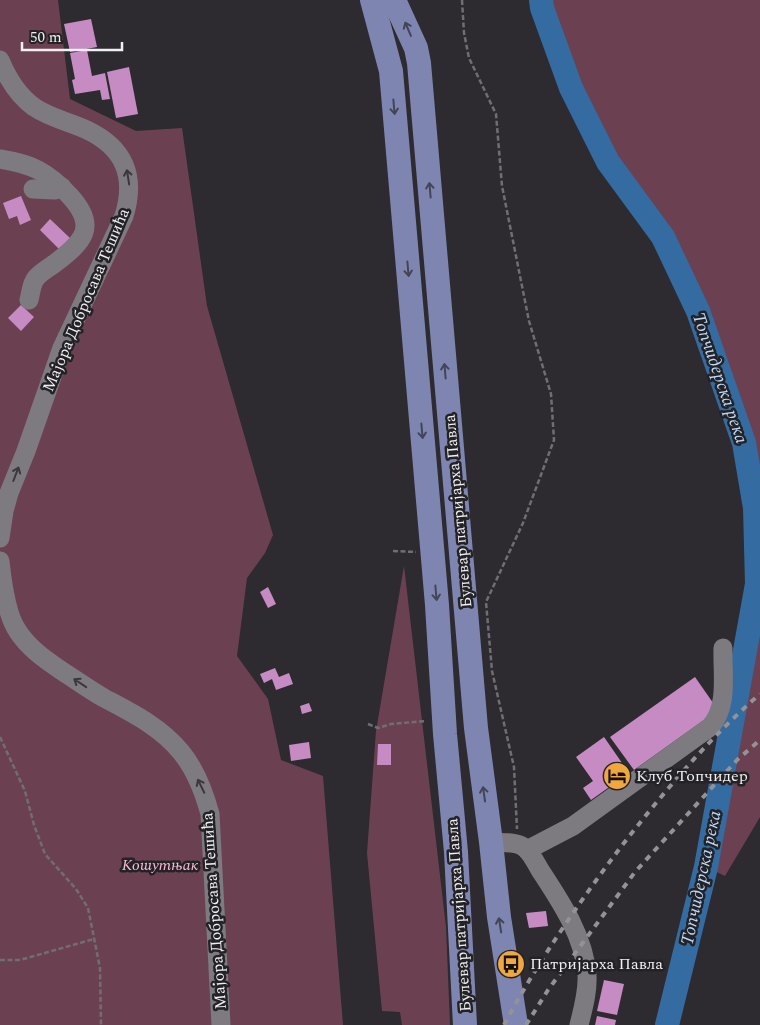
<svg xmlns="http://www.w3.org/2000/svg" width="760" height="1025" viewBox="0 0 760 1025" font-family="Spectral,serif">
<rect width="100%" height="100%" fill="#2d2b30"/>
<g fill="#6b4152">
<path d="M0 0H58L70 99 136 131 182 128 207 306 273 535 265 553 247 578 237 656 268 699 281 760 323 776 343 1025H0Z"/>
<path d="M541 0H760V817L725 876 706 867 757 584 755 508 744 443 698 311 663 237 608 162 571 88 542 8Z"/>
<path d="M404 566 446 927 450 1025H402L400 1012 382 1011 367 853 376 731Z"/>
</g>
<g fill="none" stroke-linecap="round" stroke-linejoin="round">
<path stroke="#346ca1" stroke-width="24" d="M541 0 542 8 571 88 608 162 663 237 698 311 744 443 755 508 757 584 706 867 667 1025"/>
</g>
<g fill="#c68bc3">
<path d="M91 19 97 47 70 52 64 24Z"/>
<path d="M87 50 92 76 105 73 110 99 102 100 100 90 75 94 72 80 75 79 70 53Z"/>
<path d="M129 67 138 114 116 118 107 72Z"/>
<path d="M21 196 31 220 20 225 17 216 9 219 3 203Z"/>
<path d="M50 219 71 239 60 250 40 230Z"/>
<path d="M21 305 34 317 21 331 8 318Z"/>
<path d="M268 587 276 604 268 608 260 592Z"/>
<path d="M275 668 279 677 289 673 293 684 276 690 272 679 264 683 260 674Z"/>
<path d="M695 677 718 710 634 770 610 737Z"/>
<path d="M309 703 312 711 302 714 300 706Z"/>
<path d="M604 737 629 773 591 800 583 788 593 781 576 757Z"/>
<path d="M309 742 311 758 291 761 289 745Z"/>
<path d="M378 744H391V765H377Z"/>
<path d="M546 911 548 926 529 928 526 913Z"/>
<path d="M604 980 624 984 617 1015 597 1011Z"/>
<path d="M597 1016 616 1020 615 1025H595Z"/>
</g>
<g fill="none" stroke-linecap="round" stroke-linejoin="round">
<g stroke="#706e72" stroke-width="2.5" stroke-dasharray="5 2.5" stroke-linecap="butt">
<path d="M462 0 464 33 469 58 496 114 502 186 529 321 551 394 554 440 523 523 486 602 492 671 514 767 517 829"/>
<path d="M393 551 416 552"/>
<path d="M368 724 378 728 391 724 426 721"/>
<path d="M0 737 25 791 34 825 45 854 76 889 88 908 100 968 101 1025"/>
<path d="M0 960H20L94 939"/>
</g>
<g stroke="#7d7b80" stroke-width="19">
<path d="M0 60C7 77 19 96 34 107 50 118 70 122 87 130 125 148 136 177 124 216L62 348 26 451 9 493 4 511 0 538"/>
<path d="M0 159C31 164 47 171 69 195 99 227 83 242 54 264 48 268 40 273 36 278 31 284 31 293 29 300"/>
<path d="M33 189 55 190 62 187"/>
<path d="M0 561C2 580 6 614 17 630 28 648 46 660 62 671 76 680 90 690 104 698 132 713 161 727 181 752 196 770 204 792 210 814L221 1025"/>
<path d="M491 842C501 843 517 841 525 848 531 853 536 863 540 870 561 902 584 936 587 975 588 992 583 1009 579 1025"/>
<path d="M527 850 573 826 710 727C729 706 722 674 723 648"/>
</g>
<g stroke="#7f85b1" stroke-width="24">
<path d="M372 0 391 71 437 605 445 734 456 852 465 1025"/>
<path d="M394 0 416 48 419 63 476 728 491 842 499 917 516 1025"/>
</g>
<g stroke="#949296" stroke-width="4" stroke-dasharray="6 6" stroke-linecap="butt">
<path d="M504 1025C537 963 578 904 620 848 663 793 708 739 760 694"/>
<path d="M526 1025 548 990 635 872 737 760 760 740"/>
</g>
</g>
<defs><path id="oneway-shaft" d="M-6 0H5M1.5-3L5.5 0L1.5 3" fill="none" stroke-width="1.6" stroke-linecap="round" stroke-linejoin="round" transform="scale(1.25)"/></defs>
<g stroke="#434557">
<use href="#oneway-shaft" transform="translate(408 29) rotate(-113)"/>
<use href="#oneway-shaft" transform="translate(394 107) rotate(85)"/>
<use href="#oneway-shaft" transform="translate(430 190) rotate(-95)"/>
<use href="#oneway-shaft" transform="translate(408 269) rotate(85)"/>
<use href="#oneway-shaft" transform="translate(445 371) rotate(-95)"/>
<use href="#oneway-shaft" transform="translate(422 431) rotate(85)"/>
<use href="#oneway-shaft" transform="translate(436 593) rotate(85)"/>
<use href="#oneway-shaft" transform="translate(484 794) rotate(-98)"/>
<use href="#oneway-shaft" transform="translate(500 925) rotate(-99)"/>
</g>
<g stroke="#3a383c">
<use href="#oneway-shaft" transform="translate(128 177) rotate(-99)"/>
<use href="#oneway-shaft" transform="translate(16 474) rotate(-69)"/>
<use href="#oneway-shaft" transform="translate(80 683) rotate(-146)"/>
<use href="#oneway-shaft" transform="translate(201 786) rotate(-116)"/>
</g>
<defs>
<g id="hotel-disc" transform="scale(1.4375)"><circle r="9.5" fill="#efa73e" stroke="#232226"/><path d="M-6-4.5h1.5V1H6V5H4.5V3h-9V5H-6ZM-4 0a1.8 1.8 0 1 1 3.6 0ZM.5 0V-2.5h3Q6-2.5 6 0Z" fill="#111"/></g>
<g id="bus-disc" transform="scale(1.4375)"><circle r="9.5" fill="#efa73e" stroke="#232226"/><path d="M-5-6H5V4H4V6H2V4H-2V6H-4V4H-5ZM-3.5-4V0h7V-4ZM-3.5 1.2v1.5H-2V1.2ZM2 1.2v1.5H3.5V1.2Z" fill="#111"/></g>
</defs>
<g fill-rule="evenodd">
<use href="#hotel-disc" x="617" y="776"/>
<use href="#bus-disc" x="511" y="964"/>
</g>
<g text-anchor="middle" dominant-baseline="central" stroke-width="5" stroke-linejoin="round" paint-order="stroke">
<g font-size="16" fill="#f0eff1" stroke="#232226">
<text transform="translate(86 300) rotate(-67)">Мајора Добросава Тешића</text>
<text transform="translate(458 511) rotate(-95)">Булевар патријарха Павла</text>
<text transform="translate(214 911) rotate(-94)">Мајора Добросава Тешића</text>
<text transform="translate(459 915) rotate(-94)">Булевар патријарха Павла</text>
</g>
<g font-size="16" fill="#f0eff1" stroke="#232226" text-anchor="start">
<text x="636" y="776">Клуб Топчидер</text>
<text x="530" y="964">Патријарха Павла</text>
</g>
<g font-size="16" font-style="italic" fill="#fcbcd5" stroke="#232226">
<text x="160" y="865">Кошутњак</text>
</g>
<g font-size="18" font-style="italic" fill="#bddaf9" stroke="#232226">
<text transform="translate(720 378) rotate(71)">Топчидерска река</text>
<text transform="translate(701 878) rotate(-78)">Топчидерска река</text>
</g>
</g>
<path d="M22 42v8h100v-8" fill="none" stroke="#f0eff1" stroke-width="2.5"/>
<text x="30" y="42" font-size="15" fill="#f0eff1" stroke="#232226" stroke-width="4" paint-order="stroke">50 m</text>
</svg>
